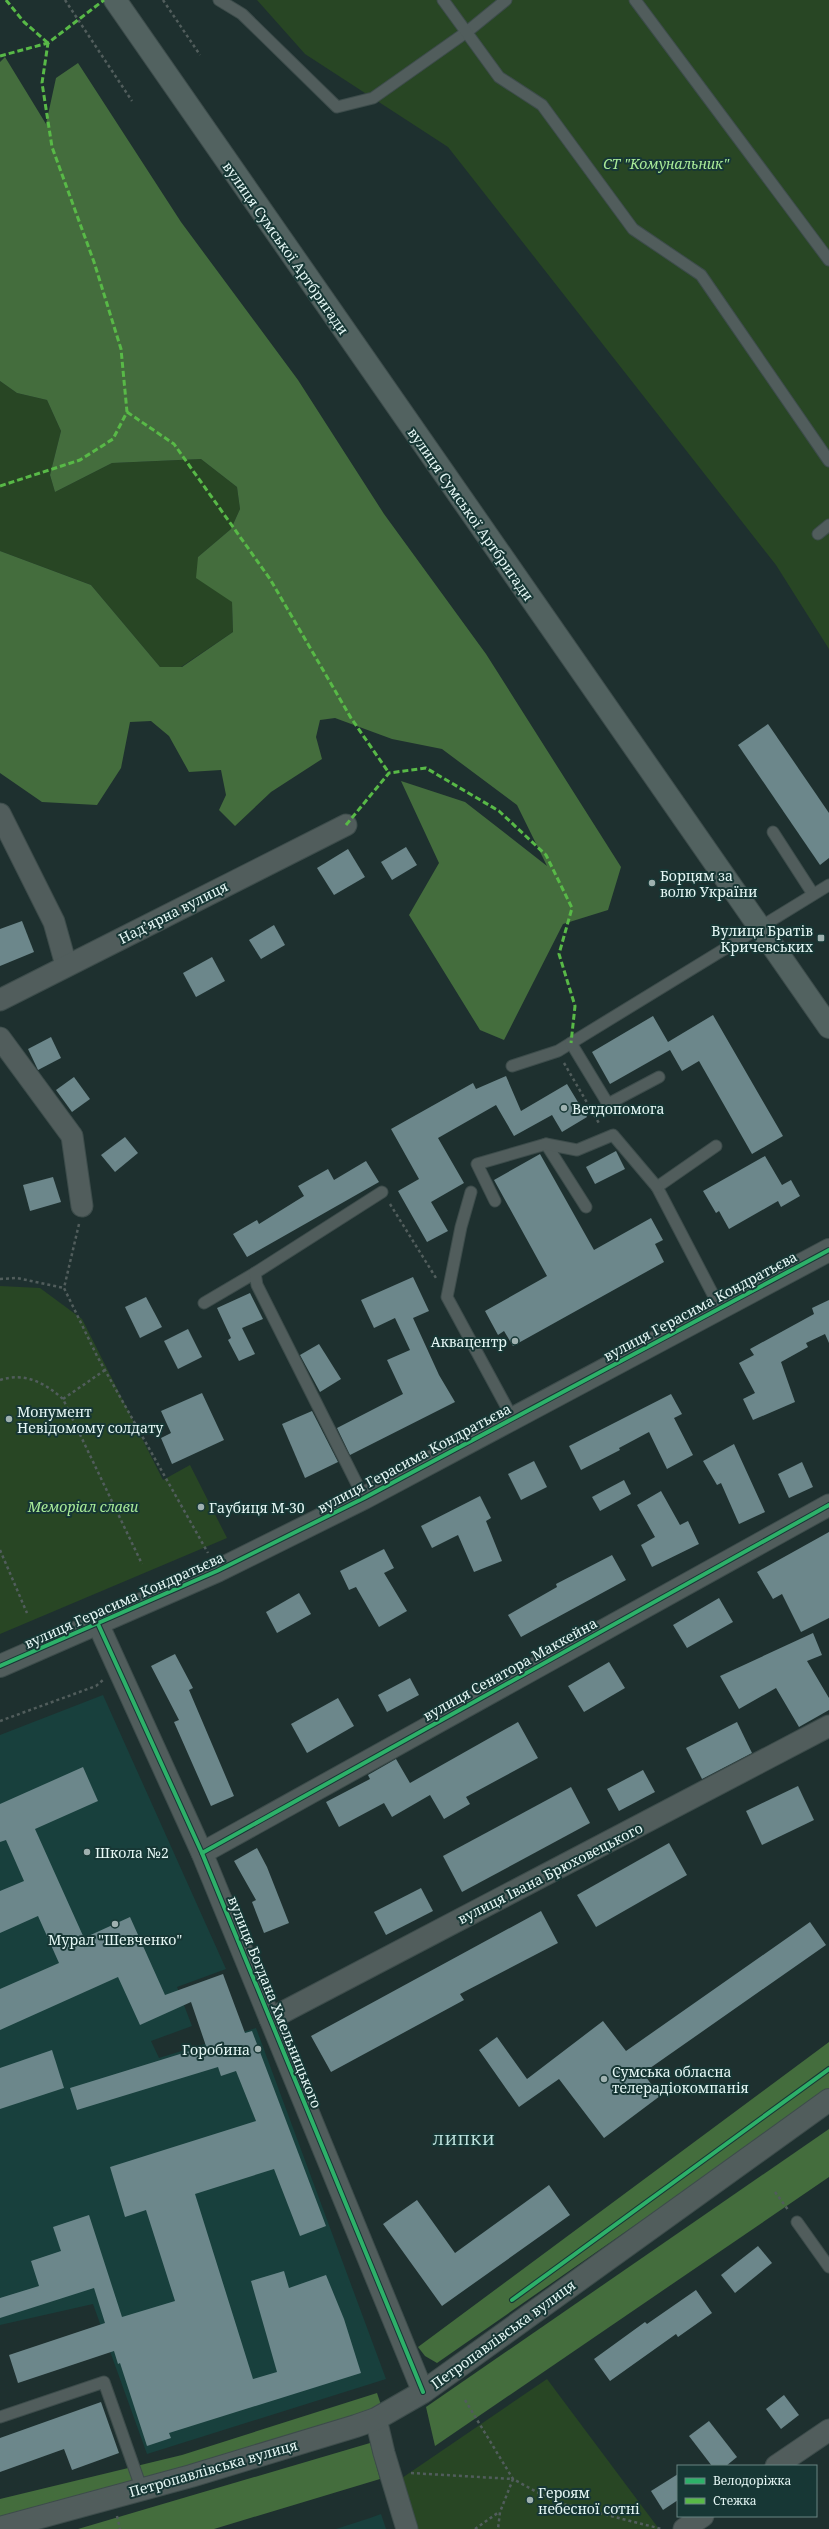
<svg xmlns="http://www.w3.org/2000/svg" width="829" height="2529" viewBox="0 0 829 2529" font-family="'Noto Serif',serif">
<rect width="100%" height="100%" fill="#1e302f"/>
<g fill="#18403d">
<path d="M103 1695 226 1969 177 1987 192 2026 151 2041 159 2058 256 2028 386 2379 147 2454 93 2304 0 2325V1735Z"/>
<path d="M381 2514 386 2529H336L370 2518Z"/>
</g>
<g fill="#284624">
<path d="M257 0H829V649L776 565 448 147 305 54Z"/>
<path d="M0 381 17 393 47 400 61 431 50 475 55 492 112 463 201 459 237 487 240 509 231 529 198 557 232 602 233 632 181 667H160L91 585 0 551Z"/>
<path d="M0 1286 40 1288 82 1319 163 1480 190 1465 227 1538 0 1634Z"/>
<path d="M547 2379 659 2529H415L399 2480Z"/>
</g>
<g fill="#446d3d">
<path d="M5 57 46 124 56 78 78 63 181 222 298 380 384 514 486 654 621 867 608 910 563 924 504 1040 480 1030 409 915 439 863 401 781 465 802 547 866 517 805 442 749 392 739 335 718 320 720 316 737 322 759 271 792 235 826 219 810 226 795 221 770 189 772 169 736 151 721 130 722 121 768 97 805 42 802 0 773V551L91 585 160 667H182L233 632 232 602 196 578 198 557 231 529 240 509 237 487 201 459 112 463 55 492 50 475 61 431 47 400 17 393 0 381V62Z"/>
<path d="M829 2042V2090L437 2363 425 2356 418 2347Z"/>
<path d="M829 2129V2177L435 2446 426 2407Z"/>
<path d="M377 2393 382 2408 327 2426 0 2519V2499L182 2455Z"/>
<path d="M370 2443 380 2479 214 2529H78Z"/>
</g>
<g fill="#6c878b">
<path d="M768 724 829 813V858L820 865 738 745Z"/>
<path d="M406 847 417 865 392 880 381 862Z"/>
<path d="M348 849 365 877 334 895 317 868Z"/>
<path d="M22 921 34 952 0 966V929Z"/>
<path d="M274 925 285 945 261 959 249 940Z"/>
<path d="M212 957 225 981 196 997 183 973Z"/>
<path d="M713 1015 783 1136 752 1154 699 1061 682 1071 670 1050 610 1084 592 1052 653 1016 668 1042Z"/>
<path d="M51 1037 61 1058 38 1070 28 1049Z"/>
<path d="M506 1076 521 1111 567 1084 587 1117 562 1132 552 1115 514 1136 496 1105 438 1138 464 1183 431 1202 448 1231 427 1242 398 1191 419 1179 391 1129 473 1083 476 1089Z"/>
<path d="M74 1077 90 1099 72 1112 56 1090Z"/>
<path d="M125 1137 138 1153 115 1172 101 1155Z"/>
<path d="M616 1151 625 1169 595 1184 586 1167Z"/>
<path d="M540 1154 594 1250 651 1218 663 1240 655 1244 664 1262 513 1346 504 1331 498 1335 485 1311 547 1276 494 1180Z"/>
<path d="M765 1156 782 1185 791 1180 800 1196 781 1207 778 1201 729 1229 719 1211 716 1213 703 1191Z"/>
<path d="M366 1161 379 1182 247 1257 233 1234 257 1220 259 1224 304 1196 298 1186 328 1169 334 1180Z"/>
<path d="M53 1177 61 1202 30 1211 23 1185Z"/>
<path d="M413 1277 429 1311 413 1318 439 1375 455 1402 350 1455 337 1428 403 1394 387 1360 410 1350 395 1318 374 1328 361 1300Z"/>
<path d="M250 1293 263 1319 242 1328 255 1354 239 1361 228 1340 231 1338 217 1308Z"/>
<path d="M146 1297 162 1327 140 1338 125 1307Z"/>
<path d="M829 1300V1343L825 1334 806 1343 808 1347 781 1362 795 1402 753 1420 743 1399 755 1393 739 1363 754 1355 750 1349 814 1314 812 1308Z"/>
<path d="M188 1329 202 1357 178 1369 164 1341Z"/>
<path d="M319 1344 341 1379 320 1392 300 1355Z"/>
<path d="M202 1393 224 1440 172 1464 161 1438 171 1433 161 1411Z"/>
<path d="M671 1394 682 1414 674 1418 693 1455 667 1469 649 1432 619 1448 620 1450 581 1470 569 1446Z"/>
<path d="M312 1411 338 1462 305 1478 282 1424Z"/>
<path d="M734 1444 765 1512 739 1524 721 1483 717 1485 703 1461Z"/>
<path d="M534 1461 547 1487 521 1500 508 1474Z"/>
<path d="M802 1462 813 1487 789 1498 778 1474Z"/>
<path d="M624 1480 631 1494 600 1511 592 1497Z"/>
<path d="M661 1491 680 1525 688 1521 699 1544 652 1567 641 1545 655 1537 637 1505Z"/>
<path d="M480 1496 491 1518 486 1521 502 1561 474 1572 458 1535 432 1548 421 1526Z"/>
<path d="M829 1532V1618L801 1632 782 1594 773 1599 757 1572Z"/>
<path d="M384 1549 394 1568 384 1573 407 1611 379 1627 356 1587 349 1590 340 1571Z"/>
<path d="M612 1555 626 1580 521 1637 508 1615 557 1587 556 1584Z"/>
<path d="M299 1593 311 1614 277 1633 266 1612Z"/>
<path d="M719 1598 733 1622 687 1648 673 1625Z"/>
<path d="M813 1633 822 1655 807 1661 829 1698V1710L799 1727 776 1688 739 1709 720 1676Z"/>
<path d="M175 1654 193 1688 189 1690 234 1796 211 1806 174 1722 179 1720 151 1666Z"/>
<path d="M609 1662 625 1688 584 1712 568 1686Z"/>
<path d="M410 1678 419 1695 387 1712 378 1695Z"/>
<path d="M338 1698 354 1726 307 1753 291 1724Z"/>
<path d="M518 1722 538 1758 466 1797 470 1804 444 1819 430 1795 392 1817 384 1803 339 1827 326 1802 370 1779 368 1775 396 1759 410 1783Z"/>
<path d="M737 1722 752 1753 702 1779 686 1748Z"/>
<path d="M83 1767 98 1801 35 1829 84 1938 130 1917 165 1995 223 1974 245 2033 252 2031 326 2226 300 2236 274 2169 195 2194 253 2379 277 2372 251 2281 284 2271 289 2288 326 2275 344 2319 361 2373 169 2433 171 2438 147 2446 120 2363 118 2364 114 2351 18 2383 9 2355 105 2323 94 2288 0 2318V2298L39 2286 31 2261 61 2251 53 2227 89 2215 122 2317 175 2301 146 2210 125 2217 110 2167 256 2121 236 2071 221 2076 218 2067 77 2110 70 2088 206 2046 191 2002 140 2025 118 1977 0 2030V1989L59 1963 38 1916 0 1933V1891L24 1881 6 1840 0 1842V1804Z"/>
<path d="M643 1770 655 1792 619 1811 607 1789Z"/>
<path d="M798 1786 814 1820 762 1845 746 1811Z"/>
<path d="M571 1787 590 1823 462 1892 443 1856Z"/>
<path d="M669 1843 687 1875 596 1927 577 1895Z"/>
<path d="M257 1848 267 1867 289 1923 264 1933 252 1902 256 1900 234 1861Z"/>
<path d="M421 1888 433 1911 386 1935 374 1912Z"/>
<path d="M541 1911 558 1943 460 1994 464 2000 331 2072 311 2036Z"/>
<path d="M810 1922 826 1945 643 2073 660 2096 604 2138 559 2079 519 2107 479 2050 497 2037 527 2079 603 2021 626 2051Z"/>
<path d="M52 2050 64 2088 0 2109V2068Z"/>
<path d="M549 2185 570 2215 442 2306 383 2224 417 2200 455 2253Z"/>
<path d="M758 2246 772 2263 735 2293 721 2275Z"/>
<path d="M696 2290 712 2313 678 2337 676 2334 610 2381 594 2359 645 2322 647 2324Z"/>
<path d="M784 2395 799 2415 781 2429 766 2409Z"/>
<path d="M101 2402 119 2453 72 2470 64 2449 0 2472V2438Z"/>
<path d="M709 2421 737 2457 726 2466H712L689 2436Z"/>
<path d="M678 2474V2500L663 2510 651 2491Z"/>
</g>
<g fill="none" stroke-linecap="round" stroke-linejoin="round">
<g stroke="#3d4c4b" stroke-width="13">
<g id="lane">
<path d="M219 0 242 14 337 107 373 98 468 31 506 0"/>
<path d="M443 0 499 77 542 105 633 229 701 275 829 461"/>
<path d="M635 0 829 260"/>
<path d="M818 534 829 525"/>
<path d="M773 832 813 894"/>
<path d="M512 1066 558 1051 571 1043"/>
<path d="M659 1077 608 1104 571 1043 829 885"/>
<path d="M546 1144 586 1207"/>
<path d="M716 1146 657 1187 720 1308"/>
<path d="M471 1192 461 1227 447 1297 513 1419"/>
<path d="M495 1201 477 1164 546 1144 577 1150 613 1135 657 1187"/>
<path d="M204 1303 255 1273"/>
<path d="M364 1498 257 1285 255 1273 382 1192"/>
<path d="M797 2222 829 2267"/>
<path d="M0 2417 104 2382 142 2490"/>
</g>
</g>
<g stroke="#3d4c4b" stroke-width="23">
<g id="street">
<path d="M0 814 54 922 66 965"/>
<path d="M0 1000 346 825"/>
<path d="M0 1038 72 1136 82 1206"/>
<path d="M98 1624 202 1853 423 2392"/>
<path d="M202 1853 829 1505"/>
<path d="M270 2019 829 1726"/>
<path d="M376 2419 384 2453 407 2529"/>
<path d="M776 2466 829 2430"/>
<path d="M684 2529 703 2516"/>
</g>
</g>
<g stroke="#3d4c4b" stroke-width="24">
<g id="secondary">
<path d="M0 1666 217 1571 364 1498 829 1250"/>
<path d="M0 2528 191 2476 356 2426 376 2419 423 2392 829 2100"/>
</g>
</g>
<g stroke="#3d4c4b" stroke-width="24">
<path id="primary" d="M115 0 829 1027"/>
</g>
<g stroke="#515d5c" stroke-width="2.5" stroke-dasharray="3 3" stroke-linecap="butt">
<path d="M65 0 132 101"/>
<path d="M163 0 200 55"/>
<path d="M564 1063 600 1125"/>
<path d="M390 1204 436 1278"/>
<path d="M79 1224 64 1288 97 1356 208 1553"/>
<path d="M0 1279 17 1278 64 1288"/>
<path d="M0 1380C25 1372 45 1383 63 1399L142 1564"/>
<path d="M63 1399 105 1370"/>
<path d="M0 1550 27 1613"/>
<path d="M0 1721 96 1686 103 1680"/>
<path d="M775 2192 789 2211"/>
<path d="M465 2400 513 2479 555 2502 662 2529"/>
<path d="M411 2473 513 2479 500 2512 498 2529"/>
<path d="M117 2516 120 2529"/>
<path d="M475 2529 499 2512"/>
</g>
<use href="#lane" stroke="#515d5c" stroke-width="11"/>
<use href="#street" stroke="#515d5c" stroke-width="21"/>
<use href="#secondary" stroke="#515d5c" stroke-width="22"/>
<use href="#primary" stroke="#526260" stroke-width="22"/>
<g stroke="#58b947" stroke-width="3" stroke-dasharray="6 3" stroke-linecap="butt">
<path d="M6 0 24 22 48 43"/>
<path d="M0 56 48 43 104 0"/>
<path d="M127 412 174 444 270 579 351 718 389 773"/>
<path d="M0 486 80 460 113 439 127 412 121 349 94 262 52 147 42 83 48 43"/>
<path d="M346 825 389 773 426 768 499 811 546 855 572 908 559 954 575 1006 571 1043"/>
</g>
<g stroke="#173735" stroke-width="6">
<g id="cycleway">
<path d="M98 1624 202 1853 423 2392"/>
<path d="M0 1666 217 1571 364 1498 829 1250"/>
<path d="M202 1853 829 1505"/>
<path d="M512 2300 829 2069"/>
</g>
</g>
<use href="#cycleway" stroke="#2db169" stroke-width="4"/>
</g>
<g fill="#9fb1b0" stroke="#173735" stroke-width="1.5">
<circle cx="652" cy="883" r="4"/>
<rect x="817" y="934" width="8" height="8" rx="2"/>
<circle cx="564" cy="1108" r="4"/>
<circle cx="515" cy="1341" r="4"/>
<circle cx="9" cy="1419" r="4"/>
<circle cx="201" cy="1507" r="4"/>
<circle cx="87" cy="1852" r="4"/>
<circle cx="115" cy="1924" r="4"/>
<circle cx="258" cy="2049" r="4"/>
<circle cx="604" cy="2079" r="4"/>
<circle cx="530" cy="2500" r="4"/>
</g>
<g text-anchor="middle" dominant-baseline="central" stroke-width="4" stroke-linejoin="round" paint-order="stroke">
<g font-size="14" font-style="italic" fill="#a9eb99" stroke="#173735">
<text x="666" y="163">СТ "Комунальник"</text>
<text x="83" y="1506">Меморіал слави</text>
</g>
<g font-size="14" fill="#e5f7f5" stroke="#173735">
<text transform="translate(286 248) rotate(55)">вулиця Сумської Артбригади</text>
<text transform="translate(471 514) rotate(55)">вулиця Сумської Артбригади</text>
<text transform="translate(173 912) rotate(-27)">Надʼярна вулиця</text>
<text transform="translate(700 1306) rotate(-28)">вулиця Герасима Кондратьєва</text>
<text transform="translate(414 1458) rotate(-28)">вулиця Герасима Кондратьєва</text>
<text transform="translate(124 1600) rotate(-24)">вулиця Герасима Кондратьєва</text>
<text transform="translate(510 1669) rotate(-29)">вулиця Сенатора Маккейна</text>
<text transform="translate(550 1873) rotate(-27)">вулиця Івана Брюховецького</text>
<text transform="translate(275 2002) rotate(68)">вулиця Богдана Хмельницького</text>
<text transform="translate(503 2334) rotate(-36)">Петропавлівська вулиця</text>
<text transform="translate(213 2468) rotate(-16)">Петропавлівська вулиця</text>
</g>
<g font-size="14" fill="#e5f7f5" stroke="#173735" text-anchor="start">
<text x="660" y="875">Борцям за<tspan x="660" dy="16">волю України</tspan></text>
<text x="813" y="930" text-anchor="end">Вулиця Братів<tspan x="813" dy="16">Кричевських</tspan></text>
<text x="572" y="1108">Ветдопомога</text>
<text x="507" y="1341" text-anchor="end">Аквацентр</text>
<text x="17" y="1411">Монумент<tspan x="17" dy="16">Невідомому солдату</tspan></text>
<text x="209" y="1507">Гаубиця М-30</text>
<text x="95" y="1852">Школа №2</text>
<text x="115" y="1939" text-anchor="middle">Мурал "Шевченко"</text>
<text x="250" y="2049" text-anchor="end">Горобина</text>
<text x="612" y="2071">Сумська обласна<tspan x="612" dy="16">телерадіокомпанія</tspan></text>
<text x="538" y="2492">Героям<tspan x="538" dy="16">небесної сотні</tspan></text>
</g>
<g font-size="15" letter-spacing="1" fill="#bee2de" stroke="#173735">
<text x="464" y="2139">ЛИПКИ</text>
</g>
</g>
<rect x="677" y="2465" width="140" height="52" fill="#173735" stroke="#698482"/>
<rect x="685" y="2478" width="20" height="6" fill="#2db169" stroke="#698482"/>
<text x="713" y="2485" font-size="12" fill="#e5f7f5">Велодоріжка</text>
<rect x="685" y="2498" width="20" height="6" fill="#58b947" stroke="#698482"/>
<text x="713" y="2505" font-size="12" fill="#e5f7f5">Стежка</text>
</svg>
